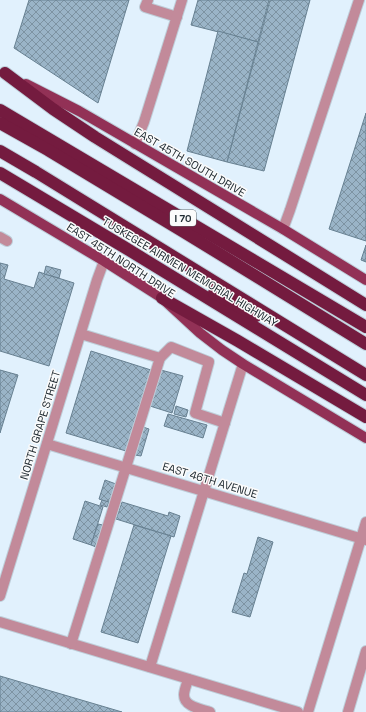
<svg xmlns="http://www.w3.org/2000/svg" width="366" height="712" viewBox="0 0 366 712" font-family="'Space Grotesk',sans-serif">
<defs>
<pattern id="building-cross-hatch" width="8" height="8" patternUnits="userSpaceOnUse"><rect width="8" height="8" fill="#9ab4c7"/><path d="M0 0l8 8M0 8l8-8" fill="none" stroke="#7d93a2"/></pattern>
</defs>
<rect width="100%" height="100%" fill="#e1f1fd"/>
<g fill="url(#building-cross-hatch)" stroke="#678091">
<path d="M29 0H129L98 103 14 48Z"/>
<path d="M198 0H269L258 42 191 25Z"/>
<path d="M270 0H310L264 171 227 162Z"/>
<path d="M218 31 258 42 227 162 187 151Z"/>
<path d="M366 113V241L329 229Z"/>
<path d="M366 245V262L361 260Z"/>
<path d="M0 263 8 265 4 279 34 288 39 272 74 283 49 366 0 351Z"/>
<path d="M46 266 61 270 59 278 44 274Z"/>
<path d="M91 351 151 370 126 451 66 433Z"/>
<path d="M0 370 18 375 0 433Z"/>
<path d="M161 370 183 376 172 413 150 406Z"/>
<path d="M176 406 188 410 186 417 174 414Z"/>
<path d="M168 414 207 425 203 438 164 426Z"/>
<path d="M143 427 149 429 141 456 135 455Z"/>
<path d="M105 480 116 484 110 503 99 499Z"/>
<path d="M102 500 109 502 107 507 100 505Z"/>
<path d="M85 501 103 507 91 545 73 539Z"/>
<path d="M122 502 168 516 169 512 180 516 174 537 116 519Z"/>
<path d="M98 524 103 525 96 547 91 545Z"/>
<path d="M134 525 171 536 138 643 101 632Z"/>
<path d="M258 537 273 542 250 617 232 612 244 573 247 574Z"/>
<path d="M0 676 122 712H0Z"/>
</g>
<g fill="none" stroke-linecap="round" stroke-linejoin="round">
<g stroke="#beced9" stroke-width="12">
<g id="minor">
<path d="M148 0 145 7 177 17"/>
<path d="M135 144 144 122 182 0"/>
<path d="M283 229 290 210 359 0"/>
<path d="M0 237 7 241"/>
<path d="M81 334 160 358 171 347 209 362 195 413 225 423"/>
<path d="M47 444 366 540"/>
<path d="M0 596 97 280 104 261"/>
<path d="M0 622 298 712"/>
<path d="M71 644 160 358"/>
<path d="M150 667 243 364"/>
<path d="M188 679C187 684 184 690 184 695 184 707 202 709 210 712"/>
<path d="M308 712 366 522"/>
<path d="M348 712 366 651"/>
</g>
</g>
<g stroke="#beced9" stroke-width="12">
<g id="major">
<path d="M26 84 79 111 283 229 366 280"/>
<path d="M0 199 104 261 162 298 200 333 222 350 243 364 366 438"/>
</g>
</g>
<g stroke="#beced9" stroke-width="14">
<g id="highway">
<path d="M5 73 53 109 95 137 366 305"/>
<path d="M0 110 366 327"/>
<path d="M0 123 48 150 184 232 366 344"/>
<path d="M0 151 36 172 366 375"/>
<path d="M0 173 124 247 366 395"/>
<path d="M214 293 256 316"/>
<path d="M162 298 238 341 366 417"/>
</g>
</g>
<use href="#minor" stroke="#c28a9a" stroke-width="10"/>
<use href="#major" stroke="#923156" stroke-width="10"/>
<use href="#highway" stroke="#741b3f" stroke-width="12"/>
</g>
<g text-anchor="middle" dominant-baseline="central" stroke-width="3" stroke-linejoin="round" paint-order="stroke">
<rect fill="#fbfbfb" stroke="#626a6f" stroke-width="1" x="170" y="210" width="26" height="16" rx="3"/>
<g font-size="10" font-weight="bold" fill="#212c33">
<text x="183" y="218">I 70</text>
</g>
<g font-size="11" fill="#212c33" stroke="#fbfbfb">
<text transform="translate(190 162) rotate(30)">EAST 45TH SOUTH DRIVE</text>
<text transform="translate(121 260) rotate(33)">EAST 45TH NORTH DRIVE</text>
<text transform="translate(190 272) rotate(31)">TUSKEGEE AIRMEN MEMORIAL HIGHWAY</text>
<text transform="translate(40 425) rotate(-73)">NORTH GRAPE STREET</text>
<text transform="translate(210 480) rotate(17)">EAST 46TH AVENUE</text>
</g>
</g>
</svg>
